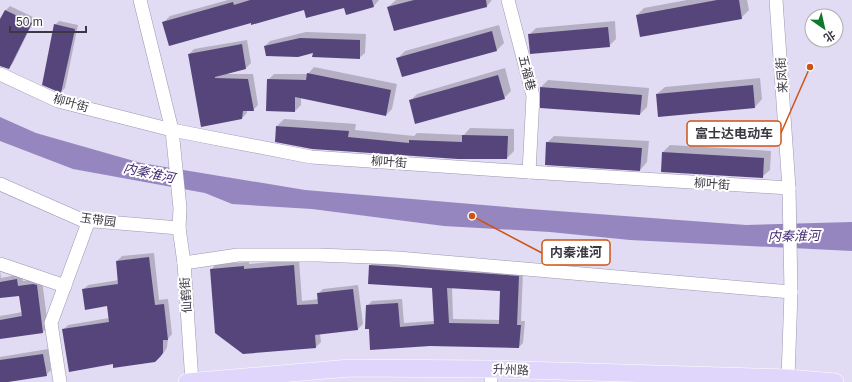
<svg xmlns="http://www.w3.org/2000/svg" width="852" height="382" viewBox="0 0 852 382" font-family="Helvetica,'Noto Sans SC',sans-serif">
<rect width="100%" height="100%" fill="#e1dbf4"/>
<path fill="#9686bf" d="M0 117 36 133 141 163 305 190 530 209 746 225 852 222V251L630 240 550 232 444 226 312 209 232 204 205 193 73 169 0 141Z"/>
<g fill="#0003" fill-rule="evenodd">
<path d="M228 0H379L373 7 305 9 252 22 163 23 170 16Z"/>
<path d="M396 0H492L487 6 388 7Z"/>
<path d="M687 0H747L749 10 741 18 637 15 644 8Z"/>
<path d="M10 6 35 18 13 63 9 68 0 65V22L5 11Z"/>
<path d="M59 21 78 25 65 88 61 92 55 25Z"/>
<path d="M615 21 616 39 609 46 529 35 536 28Z"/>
<path d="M499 25 504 43 497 50 402 76 398 58 405 51Z"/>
<path d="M306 32 366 34 365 53 359 58 265 46 270 41Z"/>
<path d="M247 40 251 63 246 68 225 74H253L258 105 253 110H247V113L242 118 189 54 194 49Z"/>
<path d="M314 67 397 84 392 109 386 115 301 98V105L295 111 268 80 274 74H308Z"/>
<path d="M505 68 511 91 504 98 410 101 417 94Z"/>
<path d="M760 78 762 99 755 107 657 94 665 87Z"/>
<path d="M548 80 649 88 647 107 640 114 541 87Z"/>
<path d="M284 119 356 124 355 130 414 136 417 133 464 135 470 128 514 129V151L507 158H458L277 126Z"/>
<path d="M554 136 649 141 647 162 640 170 547 143Z"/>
<path d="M670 145 771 151 770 170 762 177 663 152Z"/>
<path d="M154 253 159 300 168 299 172 334 168 339 167 347 165 351 160 357 114 363 63 330 68 325 109 318 108 305 83 290 88 285 119 280 117 261 122 256Z"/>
<path d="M299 260 302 301 319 299 318 294 323 289 358 285 363 324 358 329 320 334 321 342 316 347 211 270 216 264 249 262V264Z"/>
<path d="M375 261 523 272 521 321H525L523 343 519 347 430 345 371 349 367 306 372 301 402 299 404 323 434 321 433 287 370 265ZM452 287 501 290 500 320 453 319Z"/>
<path d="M0 271 1 278 22 274 23 281 38 279 42 280 48 327 43 332 0 338V316L23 312 20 294 0 297Z"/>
<path d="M48 349 51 370 46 375 0 382V357Z"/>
</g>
<g fill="#56457a" fill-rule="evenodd">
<path d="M250 0H372L374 7 346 15 344 8 306 18 304 10 251 25V23L169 46 162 22 233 2 234 5Z"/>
<path d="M414 0H486L487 7 394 31 387 7Z"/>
<path d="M717 0H739L742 19 640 37 636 15Z"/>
<path d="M5 10 32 23 9 69 0 66V19Z"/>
<path d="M54 24 75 29 61 93 42 85Z"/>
<path d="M608 27 610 47 530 54 528 34Z"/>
<path d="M492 31 497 51 402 77 396 58Z"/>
<path d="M300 38 360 40V59L312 57 313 53 298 57 266 56 264 46Z"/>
<path d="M242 44 246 69 215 77V78L248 79 254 111H243L242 119 201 127 188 54Z"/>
<path d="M307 73 391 90 386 116 295 97V112L266 111 267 79 306 80Z"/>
<path d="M498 75 505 99 415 124 409 100Z"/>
<path d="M753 85 755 108 658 117 656 94Z"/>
<path d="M540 87 642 95 640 115 540 108Z"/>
<path d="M276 126 349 131 348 137 409 143V140L462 142V135L508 136 507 159H458L312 149 275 142Z"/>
<path d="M546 142 642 148 640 171 545 165Z"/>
<path d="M662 152 764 158 763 178 661 172Z"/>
<path d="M149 257 155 305 164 304 168 340H163V353L160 357 155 362 113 368V364L69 372 62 329 109 322 107 306 85 310 82 289 118 284 116 261Z"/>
<path d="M294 265 297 305 318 304 317 293 353 289 358 330 315 335 316 348 243 354 215 333 210 269 244 266V269Z"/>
<path d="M369 265 519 276 517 325H521L519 348 430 346 370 350 369 329H365L366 305 398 303 400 327 434 324 432 288 368 284ZM447 288 500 291 499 324 449 323Z"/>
<path d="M17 279 18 286 33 284 37 285 43 333 0 339V320L22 316 19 296 0 298V282Z"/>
<path d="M43 354 47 376 8 382H0V360Z"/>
</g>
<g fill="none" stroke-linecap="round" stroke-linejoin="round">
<g stroke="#9d97af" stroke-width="14">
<g id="minor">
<path d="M140 0 172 130 180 208 179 228 184 263 192 382"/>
<path d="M508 0 533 96 529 172"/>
<path d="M776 0 789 188 791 292 788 378"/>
<path d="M0 74 58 101 172 130 311 157 529 172 789 188"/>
<path d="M0 184 82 220 179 228"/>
<path d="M184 263 238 255H318L398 258 791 292"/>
<path d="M0 264 65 286"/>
<path d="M60 382 51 323 89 220"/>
<path d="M491 382V369"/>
</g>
</g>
<g stroke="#fff" stroke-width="18">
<path id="major" d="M187 382 350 368 491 369 788 378 835 382"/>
</g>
<use href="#minor" stroke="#fff" stroke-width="13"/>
<use href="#major" stroke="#e0d6fb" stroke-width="17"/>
</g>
<g text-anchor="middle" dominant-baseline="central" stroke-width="4" stroke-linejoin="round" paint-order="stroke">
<g font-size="12" fill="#3b3842" stroke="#fff">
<text transform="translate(527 73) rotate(76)">五福巷</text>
<text transform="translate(782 75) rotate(-94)">来凤街</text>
<text transform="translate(71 103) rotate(16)">柳叶街</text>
<text transform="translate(389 162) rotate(4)">柳叶街</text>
<text transform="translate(712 184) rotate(4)">柳叶街</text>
<text transform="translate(98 220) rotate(8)">玉带园</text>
<text transform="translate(186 295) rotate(-94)">仙鹤街</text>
<text transform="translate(511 370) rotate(2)">升州路</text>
</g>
<g font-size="13" font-style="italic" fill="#43296f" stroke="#fff">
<text transform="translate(149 173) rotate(12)">内秦淮河</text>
<text transform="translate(794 236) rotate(-1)">内秦淮河</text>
</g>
</g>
<path fill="none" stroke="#ce5414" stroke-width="1.5" d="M810 67L781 133M472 216L542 253"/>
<g fill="#ce5414" stroke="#fff" stroke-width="1.5">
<circle cx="810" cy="67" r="4"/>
<circle cx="472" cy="216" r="4"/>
</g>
<g fill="#fff" stroke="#ce5414" stroke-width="1.5">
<rect x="687" y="121" width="94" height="25" rx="4"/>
<rect x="542" y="240" width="68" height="25" rx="4"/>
</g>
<g font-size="13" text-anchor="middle" font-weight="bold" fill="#3b3842">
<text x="734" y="138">富士达电动车</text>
<text x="576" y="257">内秦淮河</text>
</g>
<g transform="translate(824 28) rotate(146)"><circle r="19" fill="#ffffff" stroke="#b1afb3"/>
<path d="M0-3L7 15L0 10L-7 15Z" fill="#0e782b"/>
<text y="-6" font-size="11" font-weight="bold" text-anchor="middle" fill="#3b3842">北</text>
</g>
<path d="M10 26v6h76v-6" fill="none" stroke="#3b3842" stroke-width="2"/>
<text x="16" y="26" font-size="12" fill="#3b3842" stroke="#ffffff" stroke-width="3" paint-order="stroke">50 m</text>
</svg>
